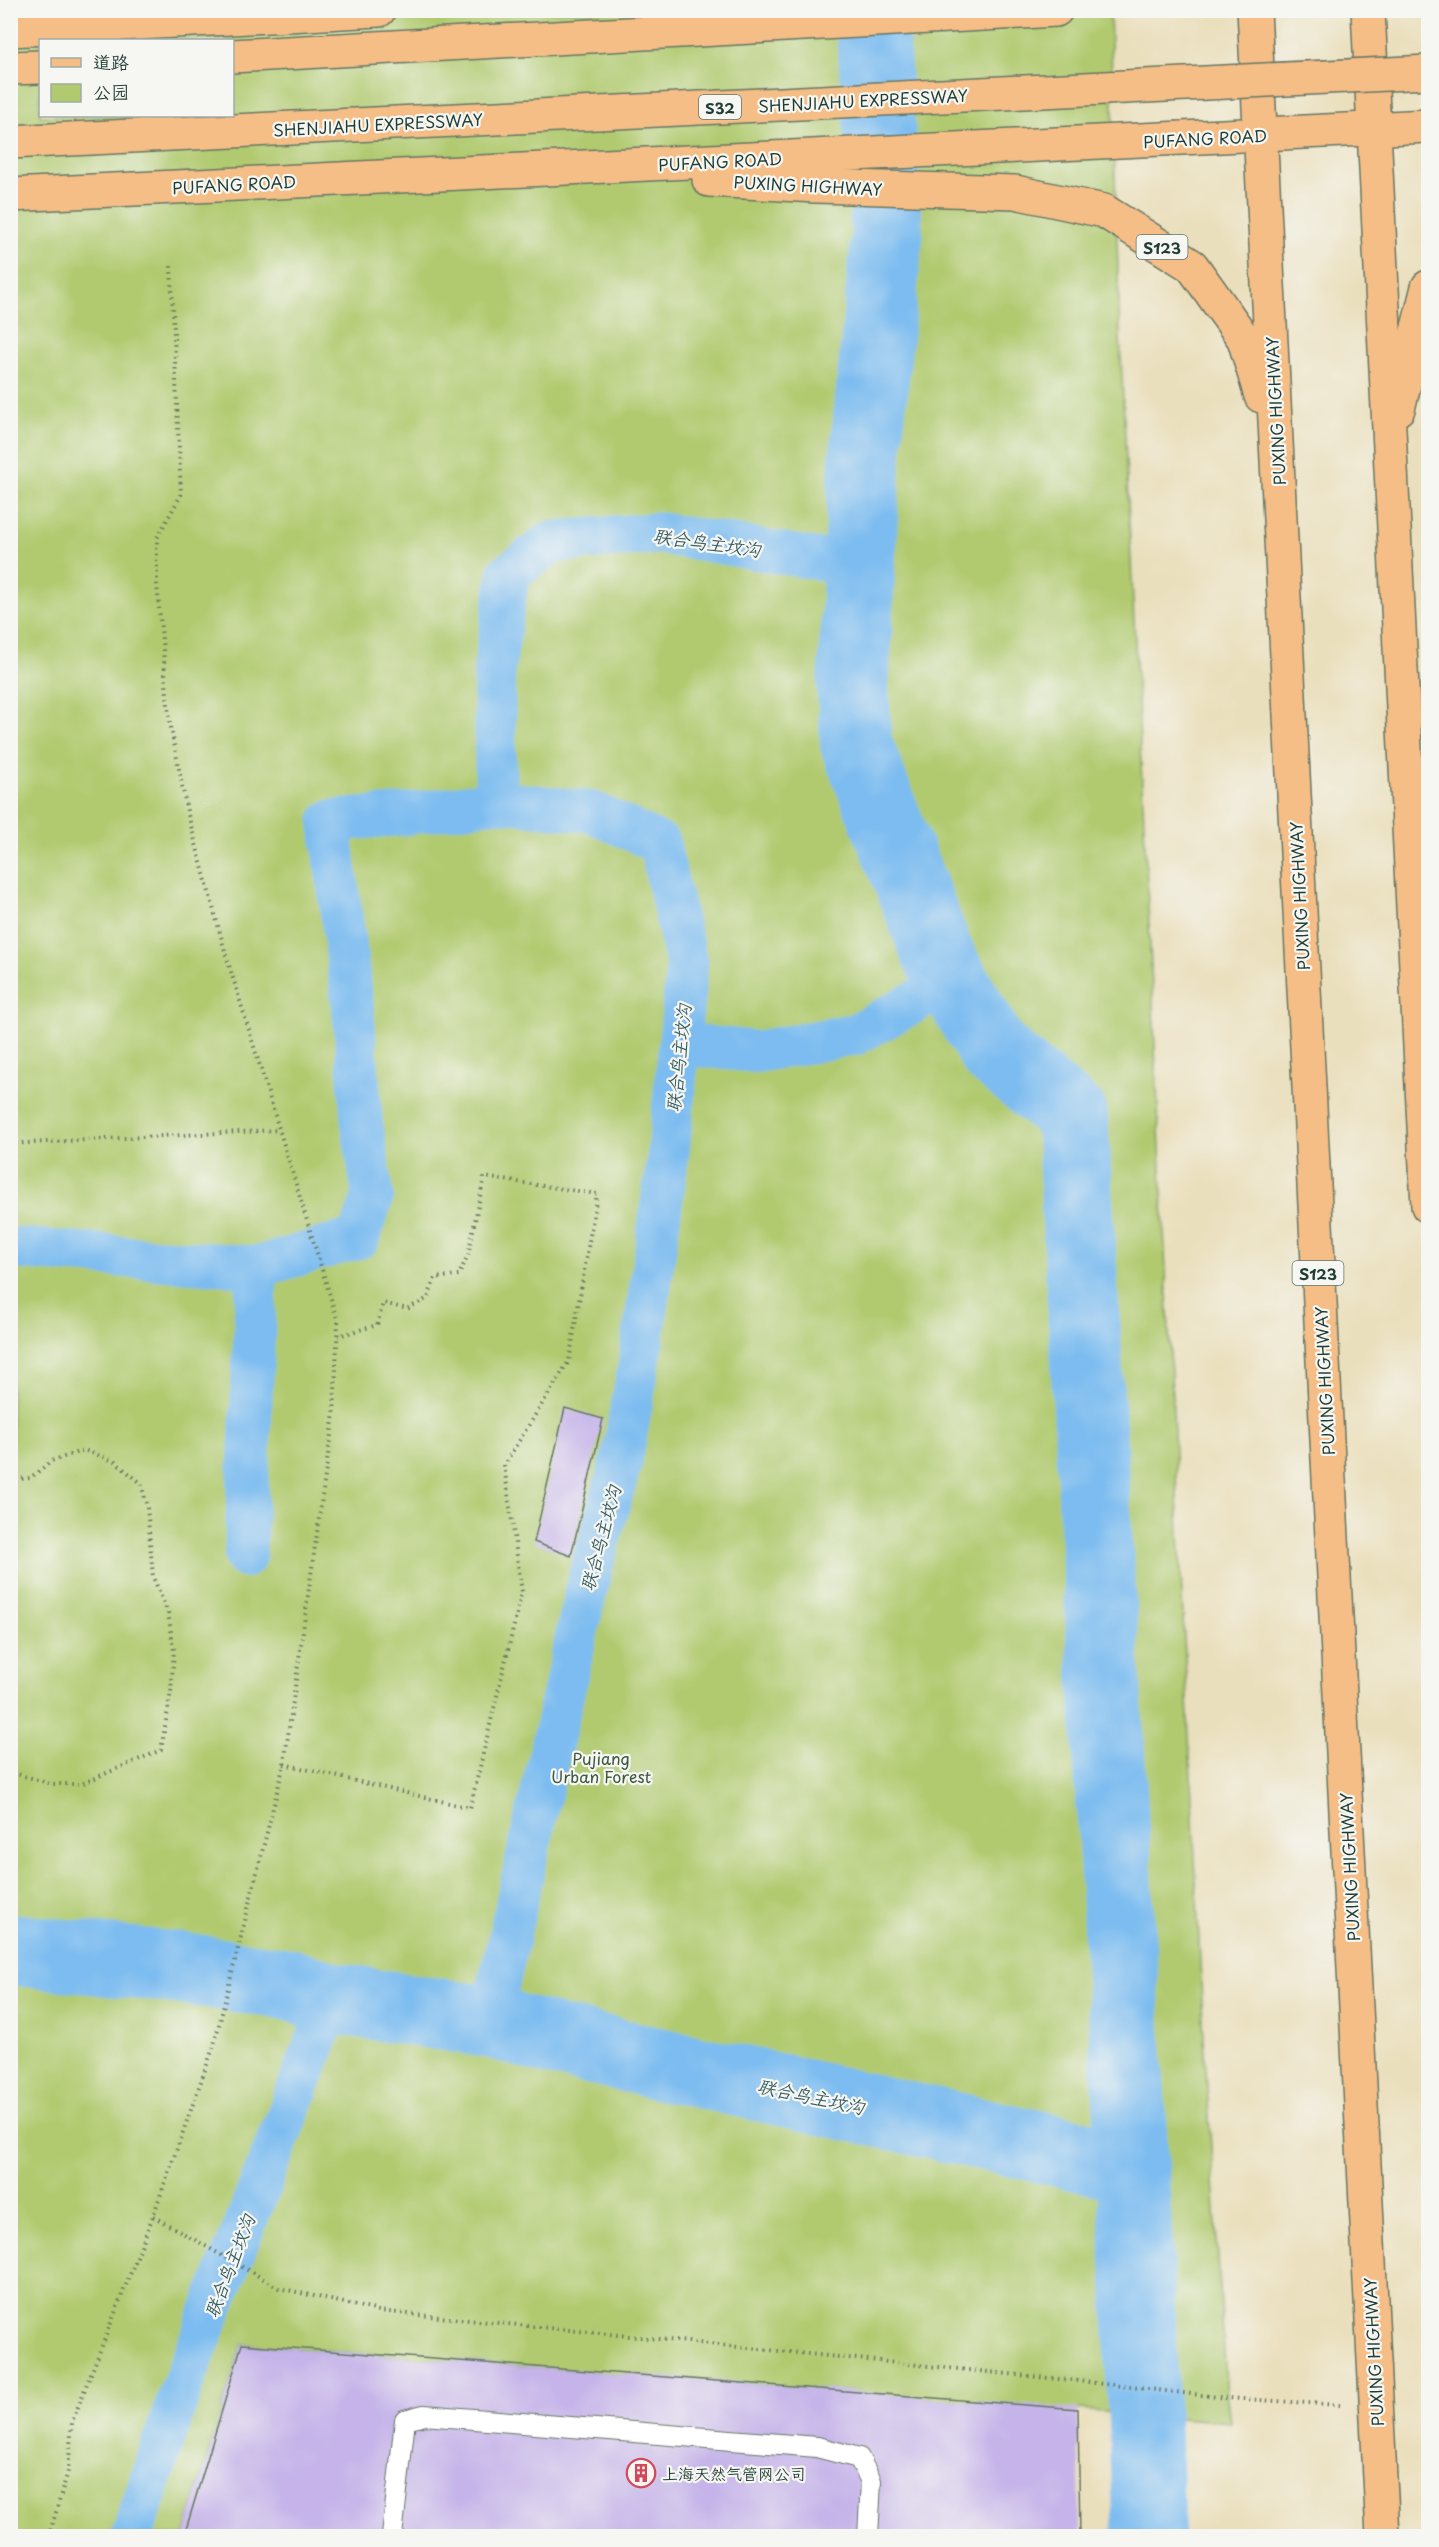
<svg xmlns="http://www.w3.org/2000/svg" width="1439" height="2547" viewBox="0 0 1439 2547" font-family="'Playpen Sans','LXGW WenKai TC',sans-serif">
<rect width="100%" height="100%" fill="#f6f6f2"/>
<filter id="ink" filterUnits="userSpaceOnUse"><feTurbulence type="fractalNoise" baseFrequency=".0167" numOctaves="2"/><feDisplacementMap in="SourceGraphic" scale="12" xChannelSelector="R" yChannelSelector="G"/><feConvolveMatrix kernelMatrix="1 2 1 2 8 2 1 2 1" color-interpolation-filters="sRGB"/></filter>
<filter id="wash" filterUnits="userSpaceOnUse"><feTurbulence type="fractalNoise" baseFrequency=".008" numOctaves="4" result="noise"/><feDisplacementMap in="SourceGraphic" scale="24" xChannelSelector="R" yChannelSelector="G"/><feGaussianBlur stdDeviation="1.35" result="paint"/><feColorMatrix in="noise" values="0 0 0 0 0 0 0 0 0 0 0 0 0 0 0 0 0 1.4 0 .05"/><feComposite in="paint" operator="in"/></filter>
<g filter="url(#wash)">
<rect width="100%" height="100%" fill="#eadfbc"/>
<path fill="#b1ca6f" stroke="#688452" stroke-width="1.5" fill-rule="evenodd" d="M11 11H1110L1120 337 1203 2022 1227 2398 1230 2422 242 2344 184 2536H11ZM40 40H232V116H40Z"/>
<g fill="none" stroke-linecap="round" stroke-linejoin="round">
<g stroke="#7cbcf0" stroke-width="42">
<path d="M680 1044 756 1052 856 1034 953 981"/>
<path d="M10 1248 257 1267 359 1238 373 1196 362 1124 353 1008 330 821 401 815 496 801"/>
<path d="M245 1557 257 1267"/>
<path d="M490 2022 590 1574 622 1459 642 1346 668 1157 687 965 659 843 592 812 496 801 494 670 509 573 552 542 659 533 859 566"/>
<path d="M132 2536 181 2389 333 1998"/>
</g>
<g stroke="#7cbcf0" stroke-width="72">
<path d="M871 10 887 235 865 460 853 688 856 743 938 955 994 1052 1072 1116 1133 2167 1149 2536"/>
<path d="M10 1949 177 1968 287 1984 333 1998 490 2022 552 2040 1133 2167"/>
</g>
</g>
<g id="blocks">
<g fill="#c5b3e9">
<path d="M565 1408 603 1419 571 1556 534 1542Z"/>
<path d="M242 2344 1078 2409 1080 2536H184Z"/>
</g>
</g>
</g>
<g filter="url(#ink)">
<use href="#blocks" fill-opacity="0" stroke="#667664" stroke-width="1.5"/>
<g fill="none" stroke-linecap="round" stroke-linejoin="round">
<g stroke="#667664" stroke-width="22">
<path id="service" d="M392 2536 405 2420 424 2415 817 2447 859 2458 871 2481 868 2536"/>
</g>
<g stroke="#667664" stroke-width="36">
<g id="primary">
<path d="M1254 10 1383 2536"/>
<path d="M1368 10 1428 1206"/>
<path d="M10 30 379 10"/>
<path d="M709 180 816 186 1015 192 1104 211 1192 266 1244 339 1261 396"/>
<path d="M10 195 1428 126"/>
<path d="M1398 409 1428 287"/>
</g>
</g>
<g stroke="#667664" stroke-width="36">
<g id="motorway">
<path d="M232 56 1056 10"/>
<path d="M10 68 40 67"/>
</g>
</g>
<g stroke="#667664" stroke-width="4" stroke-dasharray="1.5 4.5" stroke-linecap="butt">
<path d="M10 1144 278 1130"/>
<path d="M10 1480 30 1478 52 1461 84 1450 114 1461 141 1483 147 1507 153 1577 168 1613 174 1650 171 1691 161 1750 81 1784H52L10 1772"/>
<path d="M284 1764 470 1808 522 1592 504 1465 569 1361 597 1194 484 1177 468 1255 459 1275 435 1278 428 1298 407 1309 383 1303 377 1325 338 1336"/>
<path d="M153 2216 279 2288 379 2311 1078 2381 1227 2398 1340 2405"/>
<path d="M49 2536 68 2471 72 2422 153 2216 214 2045 284 1764 334 1413 338 1322 226 955 187 811 169 717 157 584V538L181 495 171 266"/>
</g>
<use href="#service" stroke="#fff" stroke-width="20"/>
<use href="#primary" stroke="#f6be87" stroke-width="33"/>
<use href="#motorway" stroke="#f6be87" stroke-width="33"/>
<g stroke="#667664" stroke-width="36" stroke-linecap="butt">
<path id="motorway-bridge" d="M10 142 1428 72"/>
</g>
<use href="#motorway-bridge" stroke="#f6be87" stroke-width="33"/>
</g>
</g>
<defs>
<g id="building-ring" transform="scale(1.5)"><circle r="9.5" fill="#f6f6f2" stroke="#d1495b" stroke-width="1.5"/><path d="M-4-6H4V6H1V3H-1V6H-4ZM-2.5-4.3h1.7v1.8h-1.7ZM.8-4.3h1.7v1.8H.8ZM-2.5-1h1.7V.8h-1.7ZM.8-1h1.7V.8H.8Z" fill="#d1495b"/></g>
</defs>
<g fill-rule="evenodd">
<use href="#building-ring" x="641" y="2473"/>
</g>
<g text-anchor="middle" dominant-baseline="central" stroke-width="4.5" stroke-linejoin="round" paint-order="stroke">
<g fill="#f6f6f2" stroke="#60746d" stroke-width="1.5">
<rect x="699" y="95" width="42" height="24" rx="4.5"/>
<rect x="1136.5" y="235" width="51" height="24" rx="4.5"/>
<rect x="1292.5" y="1261" width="51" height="24" rx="4.5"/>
</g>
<g font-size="15" font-weight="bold" fill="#1f3d34">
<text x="720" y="107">S32</text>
<text x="1162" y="247">S123</text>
<text x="1318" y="1273">S123</text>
</g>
<g font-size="16" fill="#1f3d34" stroke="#f6f6f2">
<text transform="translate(863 100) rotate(-3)">SHENJIAHU EXPRESSWAY</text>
<text transform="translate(378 124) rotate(-3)">SHENJIAHU EXPRESSWAY</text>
<text transform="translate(1205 138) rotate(-3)">PUFANG ROAD</text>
<text transform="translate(720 161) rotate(-3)">PUFANG ROAD</text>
<text transform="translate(234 184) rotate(-3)">PUFANG ROAD</text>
<text transform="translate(808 185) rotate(3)">PUXING HIGHWAY</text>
<text transform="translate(1275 411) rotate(-93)">PUXING HIGHWAY</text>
<text transform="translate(1299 896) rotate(-93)">PUXING HIGHWAY</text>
<text transform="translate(1324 1381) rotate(-93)">PUXING HIGHWAY</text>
<text transform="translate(1349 1867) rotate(-93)">PUXING HIGHWAY</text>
<text transform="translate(1373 2352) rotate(-93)">PUXING HIGHWAY</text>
</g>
<g font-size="16" fill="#3c5940" stroke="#f6f6f2">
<text x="601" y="1758">Pujiang<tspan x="601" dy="18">Urban Forest</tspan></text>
</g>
<g font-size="16" fill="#1f3d34" stroke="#f6f6f2" text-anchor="start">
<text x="662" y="2473">上海天然气管网公司</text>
</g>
<g font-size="18" font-style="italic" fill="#365d63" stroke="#f6f6f2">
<text transform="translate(707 542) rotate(8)">联合鸟主坟沟</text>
<text transform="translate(678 1058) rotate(-84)">联合鸟主坟沟</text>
<text transform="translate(600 1538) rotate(-75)">联合鸟主坟沟</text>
<text transform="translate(811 2096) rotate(12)">联合鸟主坟沟</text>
<text transform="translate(229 2266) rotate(-69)">联合鸟主坟沟</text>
</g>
</g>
<rect width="1439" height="2547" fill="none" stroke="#f6f6f2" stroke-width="36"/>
<rect x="39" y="39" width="195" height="78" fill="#f6f6f2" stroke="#a0aca6" stroke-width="1.5"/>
<rect x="51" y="58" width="30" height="9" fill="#f6be87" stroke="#a0aca6" stroke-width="1.5"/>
<text x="93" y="69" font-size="18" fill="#1f3d34">道路</text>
<rect x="51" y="84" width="30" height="18" fill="#b1ca6f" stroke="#a0aca6" stroke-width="1.5"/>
<text x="93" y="99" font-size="18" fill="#1f3d34">公园</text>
</svg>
